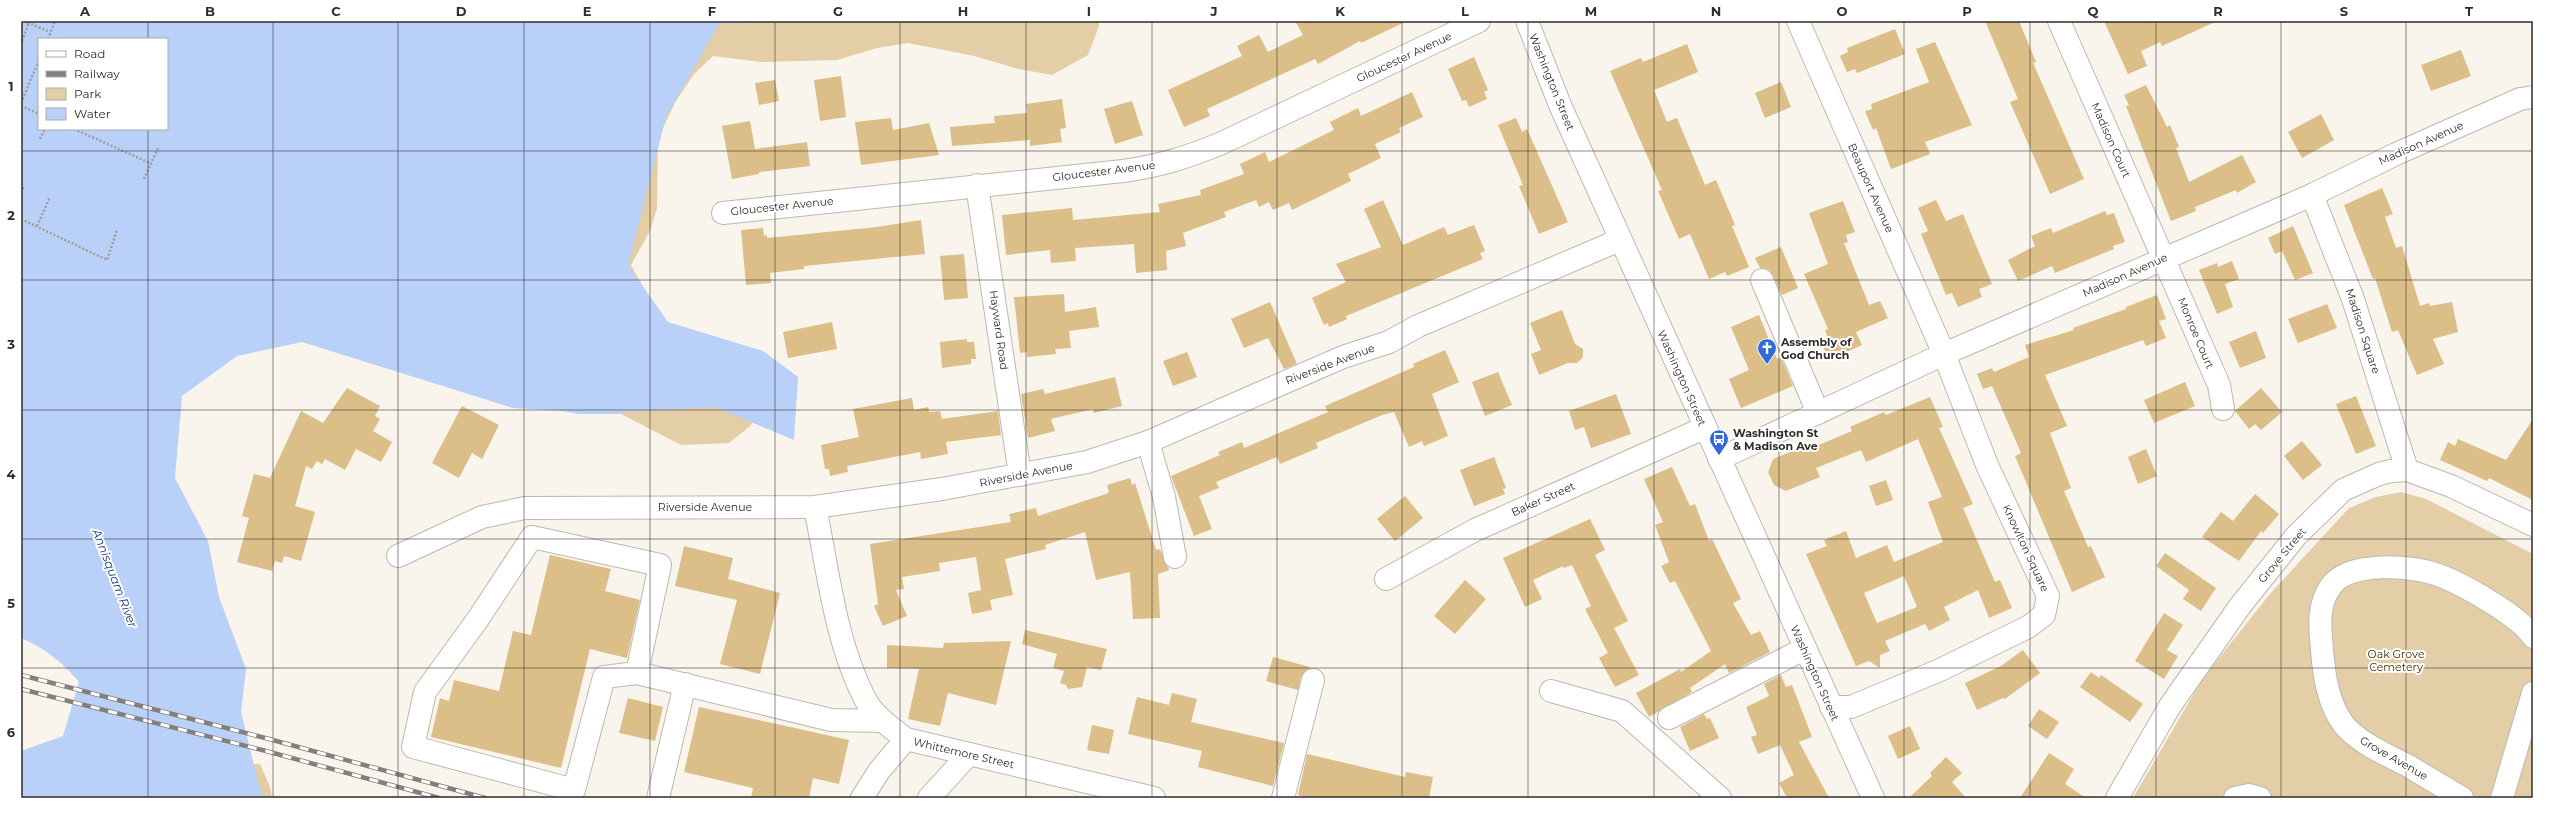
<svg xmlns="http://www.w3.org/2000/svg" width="2554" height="819" viewBox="0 0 2554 819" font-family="Montserrat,sans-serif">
<rect width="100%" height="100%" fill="#f9f4ec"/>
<g fill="#e4cea7">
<path d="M265 21H1099V26L1088 55 1052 75 1019 69 974 56 908 43 877 48 837 60 761 62 713 56 694 74 676 101 658 138 657 208 650 231 631 265 641 283 660 351 763 409 749 427 729 443 681 445 621 414 618 363Z"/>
<path d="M2401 492 2426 499 2533 554V798H2133L2203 678 2270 594 2349 508 2376 497Z"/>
<path d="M235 764H260L270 787 272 798H231Z"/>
</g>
<path fill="#b9d0f9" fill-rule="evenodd" d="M21 21H796L719 24 666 117 628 265 668 322 763 351 798 377 794 440 715 407 621 412V414H578L563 411 513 408 302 342 237 356 182 396 175 478 208 541 219 597 246 669 241 712 262 798H21V751L63 736 79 682C63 663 45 648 21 638ZM39 39H167V129H39Z"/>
<g fill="#dcbe88" fill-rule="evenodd">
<path d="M1295 21H1407L1361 43 1360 41 1318 64 1315 59 1207 109 1210 116 1184 127 1168 90 1242 56 1237 46 1259 35 1268 52 1303 35Z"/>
<path d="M1985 21H2019L2036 62 2033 63 2084 179 2050 194 2010 102 2018 99Z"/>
<path d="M2104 21H2217L2162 46 2160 42 2141 51 2147 66 2128 74Z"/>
<path d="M1895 29 1905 54 1857 73 1855 69 1847 72 1840 56 1848 52 1847 48Z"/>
<path d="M1935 42 1972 125 1925 142 1930 154 1891 169 1876 128 1873 130 1865 111 1872 109 1871 104 1929 82 1916 49Z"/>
<path d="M1687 44 1698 72 1654 90 1667 122 1677 118 1705 185 1716 180 1735 225 1732 226 1749 267 1727 276 1725 272 1709 279 1690 234 1679 239 1658 191 1662 190 1610 71 1641 58 1643 62Z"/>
<path d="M2461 50 2471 76 2431 91 2421 65Z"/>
<path d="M1474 57 1488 90 1484 92 1487 99 1469 107 1466 100 1462 101 1448 69Z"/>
<path d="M841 76 846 117 820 121 814 80Z"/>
<path d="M775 80 779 101 759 105 755 83Z"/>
<path d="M1781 82 1791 107 1765 118 1755 93Z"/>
<path d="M2146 85 2167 127 2170 125 2179 147 2176 148 2189 182 2242 155 2256 182 2237 193 2236 190 2195 207 2196 211 2171 221 2126 106 2129 105 2124 95Z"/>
<path d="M1412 92 1423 117 1399 128 1401 132 1375 144 1381 158 1348 174 1351 181 1292 210 1289 203 1273 210 1269 202 1259 207 1256 200 1224 212 1226 217 1183 233 1186 246 1166 251 1167 270 1136 273 1134 244 1075 248 1076 261 1051 263 1050 250 1006 255 1002 215 1072 208 1073 220 1160 212 1158 204 1201 195 1200 190 1244 174 1240 164 1265 152 1269 162 1334 130 1330 122 1358 108 1361 116Z"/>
<path d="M1062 99 1066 128 1060 129 1062 142 1030 146V140L952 146 950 127 995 123 994 116 1027 113 1026 104Z"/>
<path d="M1132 101 1143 135 1115 144 1104 109Z"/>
<path d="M2321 114 2334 140 2302 158 2288 132Z"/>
<path d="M891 118 893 130 929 123 939 155 861 165 855 122Z"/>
<path d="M1516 118 1522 132 1527 129 1568 222 1539 234 1519 186 1523 185 1498 125Z"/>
<path d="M750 121 755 149 807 142 810 166 759 172V174L732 179 722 126Z"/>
<path d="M2382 188 2393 214 2385 217 2396 248 2402 246 2420 306 2429 303 2430 306 2452 302 2458 332 2433 339 2444 364 2417 375 2398 330 2392 332 2375 278 2373 279 2344 205Z"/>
<path d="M1383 200 1403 245 1444 227 1448 235 1474 225 1485 251 1480 253 1483 259 1346 316 1347 319 1329 327 1328 323 1324 325 1312 298 1346 282 1336 264 1381 247 1364 209Z"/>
<path d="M1936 200 1946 221 1963 214 1992 284 1979 289 1982 297 1958 307 1952 293 1946 295 1921 234 1928 231 1918 208Z"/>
<path d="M1843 201 1855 232 1846 235 1848 242 1844 243 1869 305 1880 301 1888 318 1856 332 1862 345 1829 360 1821 342 1828 339 1825 330 1828 329 1804 274 1828 264 1809 213Z"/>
<path d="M2105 211 2107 215 2114 213 2125 242 2113 246 2114 249 2055 273 2052 266 2018 281 2008 260 2035 246 2031 236 2051 228 2053 233Z"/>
<path d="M921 220 925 254 804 266V269L770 273 771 283 746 285 741 230 763 228 764 236 767 235V238L877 227Z"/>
<path d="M2293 226 2313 273 2295 280 2282 251 2275 254 2268 238Z"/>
<path d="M1781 247 1798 288 1782 295 1773 275 1769 270 1760 268 1755 258Z"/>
<path d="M964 254 968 298 944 300 940 256Z"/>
<path d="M2232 261 2239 279 2225 284 2233 307 2217 314 2199 270 2217 263 2218 267Z"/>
<path d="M1064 294 1065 312 1096 307 1099 327 1069 331 1071 348 1055 349 1056 354 1027 357V352L1020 353 1014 297Z"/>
<path d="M2157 295 2166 319 2159 321 2166 338 2146 346 2143 340 2045 375 2067 426 2050 433 2071 488 2064 491 2088 547 2091 546 2105 577 2072 592 2015 456 2021 453 1992 386 1983 389 1977 374 1992 368 1994 372 2029 357 2025 345 2074 330 2073 328 2126 309V307Z"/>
<path d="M1270 302 1297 364 1284 369 1268 338 1244 348 1231 319Z"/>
<path d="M2327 304 2337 328 2298 343 2288 319Z"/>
<path d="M1562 310 1575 344 1583 349V357L1577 363H1568L1539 375 1531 354 1541 350 1530 323Z"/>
<path d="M1759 315 1777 359 1781 357 1793 386 1741 408 1729 379 1749 370 1731 327Z"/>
<path d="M832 322 837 349 788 358 783 332Z"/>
<path d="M2256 331 2266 358 2240 368 2229 342Z"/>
<path d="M967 339V342H974L976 359H971V364L942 368 940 342Z"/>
<path d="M1445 350 1459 382 1432 394 1448 436 1424 446 1422 441 1409 447 1394 412 1382 415 1316 443 1318 448 1280 464 1277 457 1216 482 1219 488 1199 496 1212 529 1194 536 1171 476 1220 455 1218 452 1242 442 1244 448 1328 412 1325 406 1414 367 1413 364Z"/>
<path d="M1187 352 1197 377 1173 386 1163 361Z"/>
<path d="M1498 372 1512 405 1485 416 1472 382Z"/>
<path d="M1115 377 1122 406 1094 413 1093 409 1051 419 1055 431 1028 438 1021 394 1043 389 1045 394Z"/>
<path d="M2185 382 2195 406 2154 423 2144 400Z"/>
<path d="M347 388 380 406 375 416 380 419 373 431 392 442 381 462 356 449 345 470 325 459 322 464 317 461 312 469 306 466 295 506 315 512 301 561 284 556 282 563 275 561 272 571 237 562 249 518 242 516 254 474 270 478 301 411 323 423Z"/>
<path d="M2261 388 2282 412 2261 430 2255 424 2249 429 2235 411Z"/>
<path d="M1616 394 1631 434 1591 448 1584 427 1575 430 1569 411Z"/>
<path d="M2356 396 2376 446 2356 454 2336 404Z"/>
<path d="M1930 397 1943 427 1939 428 1973 504 1963 508 1995 582 2000 580 2012 608 1989 618 1978 590 1944 607 1950 620 1929 631 1925 624 1885 641 1890 651 1880 655V668L1869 661 1856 666 1806 554 1827 546 1824 540 1846 531 1856 558 1887 545 1894 562 1943 542 1928 502 1942 497 1918 439 1866 462 1861 450 1816 468 1820 477 1786 491 1774 485 1768 472 1773 459 1807 445 1809 449 1852 431 1850 427 1884 412 1886 415ZM1904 576 1917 607 1877 623 1864 593Z"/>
<path d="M912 398 914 410 928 407 929 412 940 411 942 419 998 411 1001 435 946 442 948 454 921 459 920 452 847 466 848 472 830 476 829 469H825L821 445 859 437 853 409Z"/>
<path d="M462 406 499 425 482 459 472 453 459 478 432 463Z"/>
<path d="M2533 419V500L2489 478 2487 481 2440 460 2448 442 2455 446 2458 439 2506 460Z"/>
<path d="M2302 441 2322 465 2303 480 2284 456Z"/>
<path d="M2146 449 2157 476 2138 484 2128 457Z"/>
<path d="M1494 457 1506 488 1503 489 1505 494 1474 506 1460 470Z"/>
<path d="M1672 467 1690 506 1695 504 1709 541 1712 539 1741 599 1733 603 1751 635 1760 631 1770 652 1729 673 1725 664 1690 688 1692 692 1649 717 1636 693 1680 669 1681 672 1711 651 1675 581 1670 583 1661 566 1669 562 1655 525 1663 522 1644 479Z"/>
<path d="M1130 478 1132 485 1135 483 1156 550 1160 549 1169 570 1158 574 1160 618 1133 619 1130 572 1096 580 1085 532 1045 545 1046 549 1005 559 1013 595 990 600 992 610 972 614 968 593 981 590 976 557 939 563 940 571 902 577 904 589 896 590 907 616 883 626 874 606 878 604 870 544 1011 522 1009 514 1036 508 1038 516 1106 494 1109 492 1107 485Z"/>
<path d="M1886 480 1893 500 1876 506 1869 486Z"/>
<path d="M2255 494 2279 514 2263 533 2261 531 2239 561 2202 537 2221 512 2233 521Z"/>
<path d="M1405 496 1423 518 1395 541 1377 519Z"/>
<path d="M1590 519 1605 550 1595 555 1628 621 1614 628 1639 675 1615 687 1599 658 1608 653 1585 609 1591 606 1572 565 1564 568 1563 566 1533 580 1542 599 1525 607 1503 558Z"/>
<path d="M684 546 733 558 728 579 780 593 760 674 720 664 737 600 675 586Z"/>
<path d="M2165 553 2216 588 2201 611 2183 599 2189 590 2156 566Z"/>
<path d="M550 555 611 569 605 591 640 600 627 658 590 649 561 768 431 737 440 698 449 701 454 680 499 691 513 631 531 635Z"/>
<path d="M1465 580 1486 599 1455 634 1434 616Z"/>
<path d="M2164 613 2183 625 2167 650 2178 656 2164 679 2135 661Z"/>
<path d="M1025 630 1107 649 1101 670 1087 667 1082 687 1068 689 1066 685 1060 683 1064 671 1053 668 1057 654 1022 644Z"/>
<path d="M1011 641 996 705 948 693 940 726 908 719 919 669 887 668V645L943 648 944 643Z"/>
<path d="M2023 650 2040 673 2005 699 2003 698 1977 710 1965 683 2001 666Z"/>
<path d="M1273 657 1310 667 1301 677 1298 690 1266 681Z"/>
<path d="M2091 672 2099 678 2101 675 2143 704 2130 722 2080 687Z"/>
<path d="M1781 675 1786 687 1792 685 1812 737 1799 742 1829 798H1787L1779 783 1794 775 1780 745 1758 754 1751 737 1757 735 1746 707 1769 696 1764 684Z"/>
<path d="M1172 693 1197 699 1191 722 1284 743 1273 786 1198 767 1202 751 1128 734 1137 697 1169 705Z"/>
<path d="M628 698 663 707 655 741 619 733Z"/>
<path d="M699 707 849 740 839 784 813 778 809 798H751L753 788 684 772Z"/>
<path d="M2039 709 2059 722 2047 739 2028 726Z"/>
<path d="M1704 714 1707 719 1710 718 1719 738 1690 751 1680 727Z"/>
<path d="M1092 725 1114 730 1109 754 1087 750Z"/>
<path d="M1910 726 1920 749 1898 759 1888 736Z"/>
<path d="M2049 753 2074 769 2065 784 2086 798H2020Z"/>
<path d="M1307 754 1405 777 1406 772 1433 777 1429 798H1309L1298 795Z"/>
<path d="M1946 757 1962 773 1952 782 1966 798H1909L1932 776 1930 773Z"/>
</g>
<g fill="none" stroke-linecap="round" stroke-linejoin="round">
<g stroke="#bdb8b0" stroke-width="24">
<g id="minor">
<path d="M1798 21 1944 354 1987 465 2048 596 2044 615 2028 627 1940 670 1851 707H1831"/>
<path d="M2059 21 2219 385 2223 409"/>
<path d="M977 185 1020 475"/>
<path d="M2312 195 2353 299 2407 470"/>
<path d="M723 213 1123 171C1160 166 1188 157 1222 143L1479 21"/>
<path d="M1762 280 1818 413"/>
<path d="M1148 442 1164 497 1175 557"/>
<path d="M1719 459 1944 354 2312 195 2396 154 2520 99 2533 97"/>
<path d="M815 507C828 570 835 641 865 699 874 716 891 728 906 739L1154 798"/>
<path d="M398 556 482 517 525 508 815 507 942 489 1087 462 1148 442 1343 357 1389 342 1418 326 1608 245 1620 238"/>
<path d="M1386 579 1475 530 1704 428"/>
<path d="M637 673 604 677 574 790 413 747 425 692 478 619 532 537 660 565 637 673 831 720 883 721"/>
<path d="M1551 691 1622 711 1720 798"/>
<path d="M1669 718 1804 649"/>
<path d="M658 798 685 684"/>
<path d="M862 798 879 771 906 739"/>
<path d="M929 798 969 754"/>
<path d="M1283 798 1313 680"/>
<path d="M2117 798 2170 706 2240 606 2296 536 2343 490 2379 474 2391 471 2407 470 2451 486 2533 525"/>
<path d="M2235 798 2249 795 2260 798"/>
<path d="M2462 798C2445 788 2427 777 2410 767 2388 755 2360 744 2344 725 2328 704 2324 675 2322 650 2320 628 2317 605 2331 586 2349 561 2412 565 2438 575 2461 583 2520 616 2533 637"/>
<path d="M2502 798 2533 693"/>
</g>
</g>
<g stroke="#bdb8b0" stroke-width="24">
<path id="major" d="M1527 21 1560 105 1873 798"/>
</g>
<g stroke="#a19d97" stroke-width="2.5" stroke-dasharray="2 2" stroke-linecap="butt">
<path d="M24 21 50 32"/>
<path d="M48 39 55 21"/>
<path d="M22 41 29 23"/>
<path d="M21 103 39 60"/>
<path d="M21 106 39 114"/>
<path d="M74 129 150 163"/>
<path d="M40 139 45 129"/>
<path d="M144 179 159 146"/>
<path d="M21 193 24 186"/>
<path d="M21 219 107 260 117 230"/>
<path d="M37 226 50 197"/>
</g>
<use href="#minor" stroke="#fff" stroke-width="22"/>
<use href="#major" stroke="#fff" stroke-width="22"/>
<g stroke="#837f7a" stroke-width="4.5">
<g id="rail">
<path d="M21 675 269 739 485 798"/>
<path d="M21 689 266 751 439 798"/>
</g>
</g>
<use href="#rail" stroke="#fff" stroke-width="3" stroke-dasharray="9" stroke-linecap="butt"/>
</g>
<path fill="none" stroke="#2f2d2a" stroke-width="1" stroke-opacity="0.55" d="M148 21V39M273 21V798M398 21V798M524 21V798M650 21V798M775 21V798M900 21V798M1026 21V798M1152 21V798M1277 21V798M1402 21V798M1528 21V798M1654 21V798M1779 21V798M1904 21V798M2030 21V798M2156 21V798M2281 21V798M2406 21V798M148 129V798M21 151H2533M21 280H2533M21 410H2533M21 539H2533M21 668H2533"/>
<defs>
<g id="church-pin" transform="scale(1)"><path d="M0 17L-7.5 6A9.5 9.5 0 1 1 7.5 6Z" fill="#326bd9" stroke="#fff"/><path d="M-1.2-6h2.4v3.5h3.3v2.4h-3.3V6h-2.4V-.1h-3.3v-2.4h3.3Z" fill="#fff"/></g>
<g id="bus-pin" transform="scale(1)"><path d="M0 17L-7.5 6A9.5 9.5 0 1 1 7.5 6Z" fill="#326bd9" stroke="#fff"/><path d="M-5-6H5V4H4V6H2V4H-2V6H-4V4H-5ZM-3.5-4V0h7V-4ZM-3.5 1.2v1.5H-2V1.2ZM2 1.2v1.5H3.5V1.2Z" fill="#fff"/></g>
</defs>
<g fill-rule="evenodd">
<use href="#church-pin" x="1767" y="348"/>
<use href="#bus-pin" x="1719" y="439"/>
</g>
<g text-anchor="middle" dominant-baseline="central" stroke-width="4" stroke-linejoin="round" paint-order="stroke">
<g font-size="11" fill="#2f2d2a" stroke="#fff">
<text transform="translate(1404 57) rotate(-25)">Gloucester Avenue</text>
<text transform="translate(1552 82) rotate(68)">Washington Street</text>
<text transform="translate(2111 140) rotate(66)">Madison Court</text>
<text transform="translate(2421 143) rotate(-24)">Madison Avenue</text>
<text transform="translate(1104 171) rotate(-7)">Gloucester Avenue</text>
<text transform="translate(1871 188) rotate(66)">Beauport Avenue</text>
<text transform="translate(782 206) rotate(-6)">Gloucester Avenue</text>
<text transform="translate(2125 275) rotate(-24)">Madison Avenue</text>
<text transform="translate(999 330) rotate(82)">Hayward Road</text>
<text transform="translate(2363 331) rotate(72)">Madison Square</text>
<text transform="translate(2196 333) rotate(67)">Monroe Court</text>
<text transform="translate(1330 364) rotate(-21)">Riverside Avenue</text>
<text transform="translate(1682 378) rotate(66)">Washington Street</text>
<text transform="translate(1026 474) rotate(-11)">Riverside Avenue</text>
<text transform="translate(1543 499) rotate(-24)">Baker Street</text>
<text x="705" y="507">Riverside Avenue</text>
<text transform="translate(2026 548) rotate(65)">Knowlton Square</text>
<text transform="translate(2282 555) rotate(-50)">Grove Street</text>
<text transform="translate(1815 673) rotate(66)">Washington Street</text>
<text transform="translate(964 753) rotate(13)">Whittemore Street</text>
<text transform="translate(2394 758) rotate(30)">Grove Avenue</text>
</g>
<g font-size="11" font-weight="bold" fill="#2f2d2a" stroke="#fff" text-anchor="start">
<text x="1781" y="342">Assembly of<tspan x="1781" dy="13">God Church</tspan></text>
<text x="1733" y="433">Washington St<tspan x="1733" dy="13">&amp; Madison Ave</tspan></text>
</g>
<g font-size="11" fill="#443002" stroke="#fff">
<text x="2396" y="654">Oak Grove<tspan x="2396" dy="13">Cemetery</tspan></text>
</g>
<g font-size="12" font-style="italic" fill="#16356f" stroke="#fff">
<text transform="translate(115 578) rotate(69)">Annisquam River</text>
</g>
</g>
<rect width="2554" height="819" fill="none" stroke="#ffffff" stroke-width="44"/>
<rect x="38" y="38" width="130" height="92" fill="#ffffff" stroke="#acabaa"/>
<rect x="46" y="51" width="20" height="6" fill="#ffffff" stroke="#acabaa"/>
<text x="74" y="58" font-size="12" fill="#2f2d2a">Road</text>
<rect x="46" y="71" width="20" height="6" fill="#837f7a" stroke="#acabaa"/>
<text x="74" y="78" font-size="12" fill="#2f2d2a">Railway</text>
<rect x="46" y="88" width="20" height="12" fill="#e4cea7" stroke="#acabaa"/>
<text x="74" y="98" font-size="12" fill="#2f2d2a">Park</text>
<rect x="46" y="108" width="20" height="12" fill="#b9d0f9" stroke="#acabaa"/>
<text x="74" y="118" font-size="12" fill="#2f2d2a">Water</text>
<rect x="22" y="22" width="2510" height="775" fill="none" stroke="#2f2d2a" stroke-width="1.5"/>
<g font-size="13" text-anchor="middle" font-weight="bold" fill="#2f2d2a">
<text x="85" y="16">A</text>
<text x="210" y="16">B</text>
<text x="336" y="16">C</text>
<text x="461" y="16">D</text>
<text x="587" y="16">E</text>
<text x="712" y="16">F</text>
<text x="838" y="16">G</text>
<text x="963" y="16">H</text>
<text x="1089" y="16">I</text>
<text x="1214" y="16">J</text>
<text x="1340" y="16">K</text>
<text x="1465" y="16">L</text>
<text x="1591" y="16">M</text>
<text x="1716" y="16">N</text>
<text x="1842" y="16">O</text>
<text x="1967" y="16">P</text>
<text x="2093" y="16">Q</text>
<text x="2218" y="16">R</text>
<text x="2344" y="16">S</text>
<text x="2469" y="16">T</text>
<text x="11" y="91">1</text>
<text x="11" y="220">2</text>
<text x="11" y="349">3</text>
<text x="11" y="479">4</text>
<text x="11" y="608">5</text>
<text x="11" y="737">6</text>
</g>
</svg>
